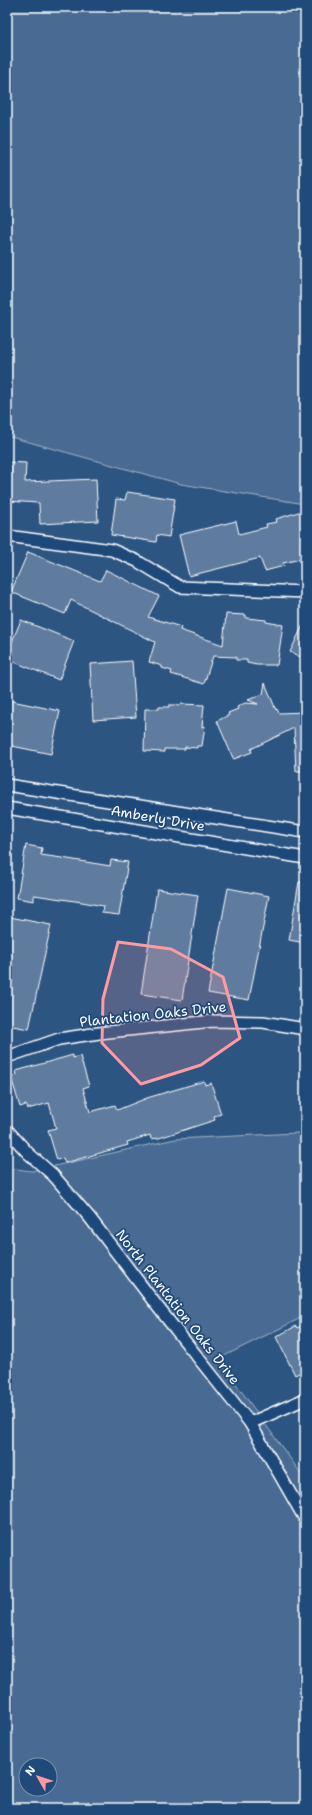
<svg xmlns="http://www.w3.org/2000/svg" width="312" height="1815" viewBox="0 0 312 1815" font-family="'Shantell Sans',sans-serif">
<rect width="100%" height="100%" fill="#2c5582"/>
<filter id="ink" filterUnits="userSpaceOnUse"><feTurbulence type="fractalNoise" baseFrequency=".025" numOctaves="2"/><feDisplacementMap in="SourceGraphic" scale="8" xChannelSelector="R" yChannelSelector="G"/><feConvolveMatrix kernelMatrix="1 2 1 2 8 2 1 2 1" color-interpolation-filters="sRGB"/></filter>
<g filter="url(#ink)">
<g fill="#486b92" stroke="#a4b5c8" fill-rule="evenodd">
<path d="M7 7H305V504L181 484 7 436Z"/>
<path d="M297 1133 305 1135V1316L218 1359 305 1479V1808H7V1168L32 1171 175 1139ZM26 1765H50V1789H26Z"/>
</g>
<g fill="#5e7c9f" stroke="#fff">
<path d="M7 462 26 463 25 482 96 479 98 521 40 524 39 503 7 501Z"/>
<path d="M127 492 175 499 169 537 157 535 156 542 111 535 116 499 125 500Z"/>
<path d="M305 510V558L283 563 284 566 265 571 260 558 189 576 179 535 236 521 239 534 267 527 266 524 277 522 276 519Z"/>
<path d="M28 552 100 581 106 570 159 596 148 617 181 627 180 630 223 645 226 614 246 615V618L266 620V622L283 625 277 665H257L247 663V660H236V657L213 656 204 684 171 674 172 671 162 668V666L149 662 155 642 71 600 65 614 11 592Z"/>
<path d="M21 620 74 641 59 680 7 659V654Z"/>
<path d="M305 621V659L290 652Z"/>
<path d="M132 661 136 717 93 720 90 664Z"/>
<path d="M265 683 276 710 277 709 279 713 305 712V771H296L294 728 251 749 252 752 234 759 233 758 217 721 229 715 228 713 238 709 237 707 245 703 258 704 248 700 263 694Z"/>
<path d="M7 700 60 711 51 754 7 745Z"/>
<path d="M180 704 204 705 202 727 205 726 202 746H197V748L185 747V749H164V752L144 751 145 709H159V707H169V705H180Z"/>
<path d="M26 845 42 848 41 855 62 858 110 866 111 860 128 862 119 915 102 913 103 906 82 902 34 895V901L17 898Z"/>
<path d="M299 882H305V943L289 940Z"/>
<path d="M228 888 269 896 249 1000 208 993Z"/>
<path d="M157 889 198 895 182 1000 141 994Z"/>
<path d="M10 917 51 925 29 1029 7 1025V931Z"/>
<path d="M73 1055V1058L80 1056 89 1086 83 1088 90 1112 115 1105 117 1110 147 1098 204 1081 205 1085 211 1083 221 1114 214 1116 215 1120 159 1138 151 1139 150 1135 127 1142 128 1145 65 1163 63 1158 57 1160 48 1130 56 1128 49 1103 28 1109 26 1105 20 1107 11 1077 17 1075 16 1071Z"/>
<path d="M305 1324V1370L295 1375 276 1337 296 1326 297 1328Z"/>
</g>
<g fill="none" stroke-linecap="round" stroke-linejoin="round">
<g stroke="#fff" stroke-width="14">
<g id="minor">
<path d="M7 536 112 550 137 561 180 587 305 592"/>
<path d="M7 785 305 832"/>
<path d="M7 808 305 858"/>
<path d="M7 1057 59 1039 99 1033 213 1021 263 1022 305 1029"/>
<path d="M7 1130 28 1153 53 1175 90 1218 157 1306 250 1423 305 1519"/>
<path d="M250 1423 305 1399"/>
</g>
</g>
<use href="#minor" stroke="#1f4a7a" stroke-width="11"/>
</g>
</g>
<path fill="#ff9aa2" fill-opacity="0.2" stroke="#ff9aa2" stroke-width="3" stroke-linejoin="round" d="M118 942 171 949 223 977 240 1038 201 1065 141 1084 102 1043 103 999Z"/>
<g text-anchor="middle" dominant-baseline="central" stroke-width="3.5" stroke-linejoin="round" paint-order="stroke">
<g font-size="14" fill="#fff" stroke="#1f4a7a">
<text transform="translate(158 818) rotate(10)">Amberly Drive</text>
<text transform="translate(153 1014) rotate(-6)">Plantation Oaks Drive</text>
<text transform="translate(178 1307) rotate(52)">North Plantation Oaks Drive</text>
</g>
</g>
<rect width="312" height="1815" fill="none" stroke="#1f4a7a" stroke-width="24"/>
<rect x="12" y="12" width="288" height="1791" fill="none" stroke="#fff" stroke-width="1.5" filter="url(#ink)"/>
<g transform="translate(38 1777) rotate(309)"><circle r="19" fill="#1f4a7a" stroke="#7992af"/>
<path d="M0-3L7 15L0 10L-7 15Z" fill="#ff9aa2"/>
<text y="-6" font-size="11" font-weight="bold" text-anchor="middle" fill="#ffffff">N</text>
</g>
</svg>
